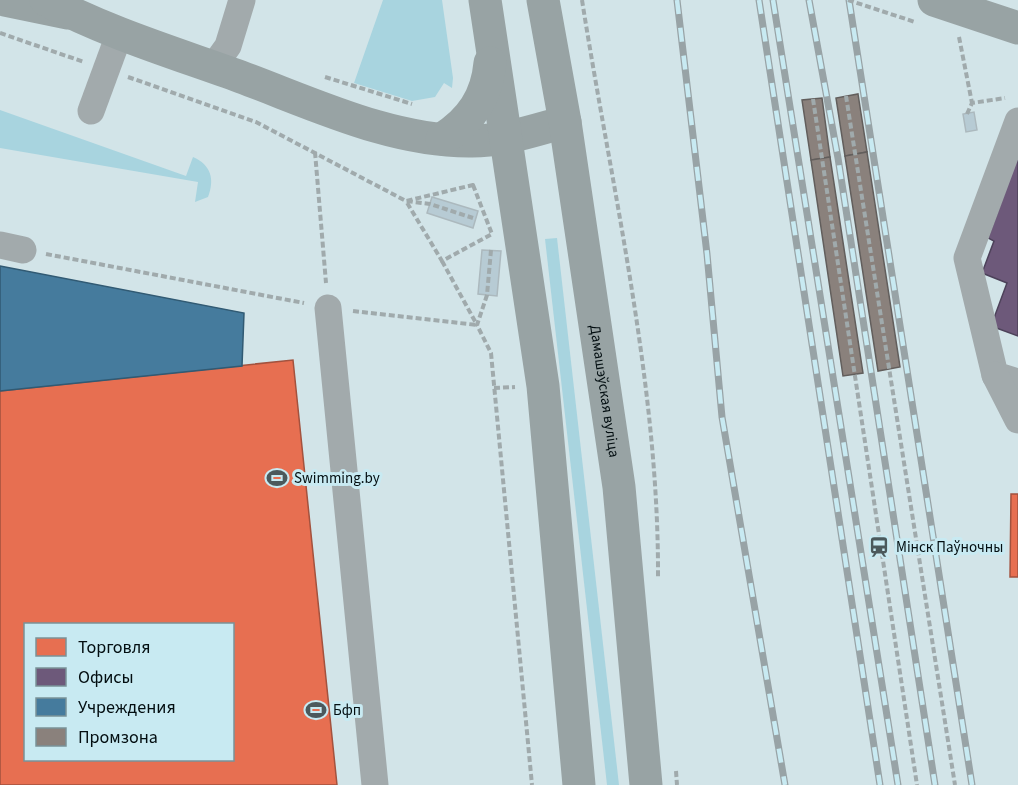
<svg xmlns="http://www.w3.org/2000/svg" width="1018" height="785" viewBox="0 0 1018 785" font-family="'Source Sans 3',sans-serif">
<rect width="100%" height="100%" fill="#d2e4e8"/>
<g fill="#a8d4df">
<path d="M383 0H442L453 78 452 88 444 83 435 97 412 101 354 83Z"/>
<path d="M0 110 186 176 193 157C211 165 215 179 208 197L195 202 198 182 0 148Z"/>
<path d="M557 238 619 785H607L545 239Z"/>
</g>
<g fill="#e76f51" stroke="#a3523e" stroke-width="1.5" fill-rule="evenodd">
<path d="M293 360 337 785H0V391ZM26 624H232V760H26Z"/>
<path d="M1011 494H1018V577H1010Z"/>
</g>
<path fill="#6d597a" stroke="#4d425a" stroke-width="1.5" d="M1018 155V336L991 326 1007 283 982 273 994 241 988 238Z"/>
<path fill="#457b9d" stroke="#315a73" stroke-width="1.5" d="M0 266 244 313 242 366 0 391Z"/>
<g fill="#8a817c" stroke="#625e5c" stroke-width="1.5">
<path d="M858 94 867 152 845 156 836 98Z"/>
<path d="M822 98 830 157 811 160 802 100Z"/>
<path d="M867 152 900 367 878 371 845 156Z"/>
<path d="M830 157 863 373 843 376 811 160Z"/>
</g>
<g fill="#b7cbd4" stroke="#acb9be" stroke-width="1.5">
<path d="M974 112 977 130 966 132 963 114Z"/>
<path d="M432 197 478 211 473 228 427 213Z"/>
<path d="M482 250 501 251 497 296 478 294Z"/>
</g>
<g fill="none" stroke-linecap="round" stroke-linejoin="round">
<g stroke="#a0aaac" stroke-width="4" stroke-dasharray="6 3" stroke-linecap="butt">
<path d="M582 0C612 190 659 386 658 578"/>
<path d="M0 33 84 62"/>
<path d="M959 37 972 103"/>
<path d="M128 77 256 122 406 201 430 204 473 218"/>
<path d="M325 77 412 104"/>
<path d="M846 96 955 785"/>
<path d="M813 99 917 785"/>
<path d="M967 114 972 103 1005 98"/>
<path d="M315 152 326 283"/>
<path d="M473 185 492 234 442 261 406 201Z"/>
<path d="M491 250 487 295 477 325 491 353 532 785"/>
<path d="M46 254 304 303"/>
<path d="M442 261 477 325"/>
<path d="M353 311 477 325"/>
<path d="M494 388 515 387"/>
<path d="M676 771 677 785"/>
</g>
<g stroke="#a2aaac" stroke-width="27">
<path d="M213 67 228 46 242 0"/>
<path d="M91 111 119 35"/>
<path d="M1018 121 967 258 995 375 1018 382"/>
<path d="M0 245 23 250"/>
<path d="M328 308 375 785"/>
<path d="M995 375 1018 420"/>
</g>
<g stroke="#98a3a4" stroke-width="33">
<path d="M5 0 68 13"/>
<path d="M46 0C108 33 175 53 241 77 314 104 392 142 472 141 504 141 535 130 565 122"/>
<path d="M485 0 543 386 579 785"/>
<path id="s1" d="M543 0 565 122 619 487 646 785"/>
<path d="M442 139C471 121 487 97 490 63"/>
</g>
<g stroke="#98a3a6" stroke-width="7">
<g id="rail">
<path d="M677 0 707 254 722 417 785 785"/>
<path d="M759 0 880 785"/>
<path d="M773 0 898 785"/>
<path d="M809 0 838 158 935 785"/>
<path d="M849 0 972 785"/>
</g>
</g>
<use href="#rail" stroke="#c8eaf2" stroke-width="4.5" stroke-dasharray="14" stroke-linecap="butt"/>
<path stroke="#a0aaac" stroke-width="4" stroke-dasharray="6 3" stroke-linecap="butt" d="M848 0 915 22"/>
<path stroke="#98a3a4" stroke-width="33" d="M934 0 1018 28"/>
</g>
<defs>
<g id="stadium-bare" transform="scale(1.62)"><path d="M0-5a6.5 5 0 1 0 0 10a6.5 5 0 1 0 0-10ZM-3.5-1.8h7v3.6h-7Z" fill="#4b595c" stroke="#c8eaf2" stroke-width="2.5" paint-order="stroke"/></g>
<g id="station-bare" transform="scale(1.62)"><path d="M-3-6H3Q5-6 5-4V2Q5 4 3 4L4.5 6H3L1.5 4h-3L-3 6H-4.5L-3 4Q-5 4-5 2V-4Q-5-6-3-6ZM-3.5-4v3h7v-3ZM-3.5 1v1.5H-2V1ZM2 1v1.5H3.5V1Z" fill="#4b595c" stroke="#c8eaf2" stroke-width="2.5" paint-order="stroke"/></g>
</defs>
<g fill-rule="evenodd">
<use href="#stadium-bare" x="277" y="478"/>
<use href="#station-bare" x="879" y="547"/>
<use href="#stadium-bare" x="316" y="710"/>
</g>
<g text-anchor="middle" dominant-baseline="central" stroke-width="6" stroke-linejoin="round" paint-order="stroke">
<g font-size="15" fill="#030e11" stroke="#c8eaf2">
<text stroke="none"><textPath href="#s1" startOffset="396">Дамашэўская вуліца</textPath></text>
</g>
<g font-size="15" fill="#030e11" stroke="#c8eaf2" text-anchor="start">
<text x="294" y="478">Swimming.by</text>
<text x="896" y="547">Мінск Паўночны</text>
<text x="333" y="710">Бфп</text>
</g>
</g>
<rect x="24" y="623" width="210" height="138" fill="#c8eaf2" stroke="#799298" stroke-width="1.5"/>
<rect x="36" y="638" width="30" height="18" fill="#e76f51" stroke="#799298" stroke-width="1.5"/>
<text x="78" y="653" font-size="18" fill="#030e11">Торговля</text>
<rect x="36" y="668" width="30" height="18" fill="#6d597a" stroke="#799298" stroke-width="1.5"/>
<text x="78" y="683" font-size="18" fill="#030e11">Офисы</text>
<rect x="36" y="698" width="30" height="18" fill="#457b9d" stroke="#799298" stroke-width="1.5"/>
<text x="78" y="713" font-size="18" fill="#030e11">Учреждения</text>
<rect x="36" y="728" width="30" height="18" fill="#8a817c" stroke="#799298" stroke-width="1.5"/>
<text x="78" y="743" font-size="18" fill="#030e11">Промзона</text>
</svg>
